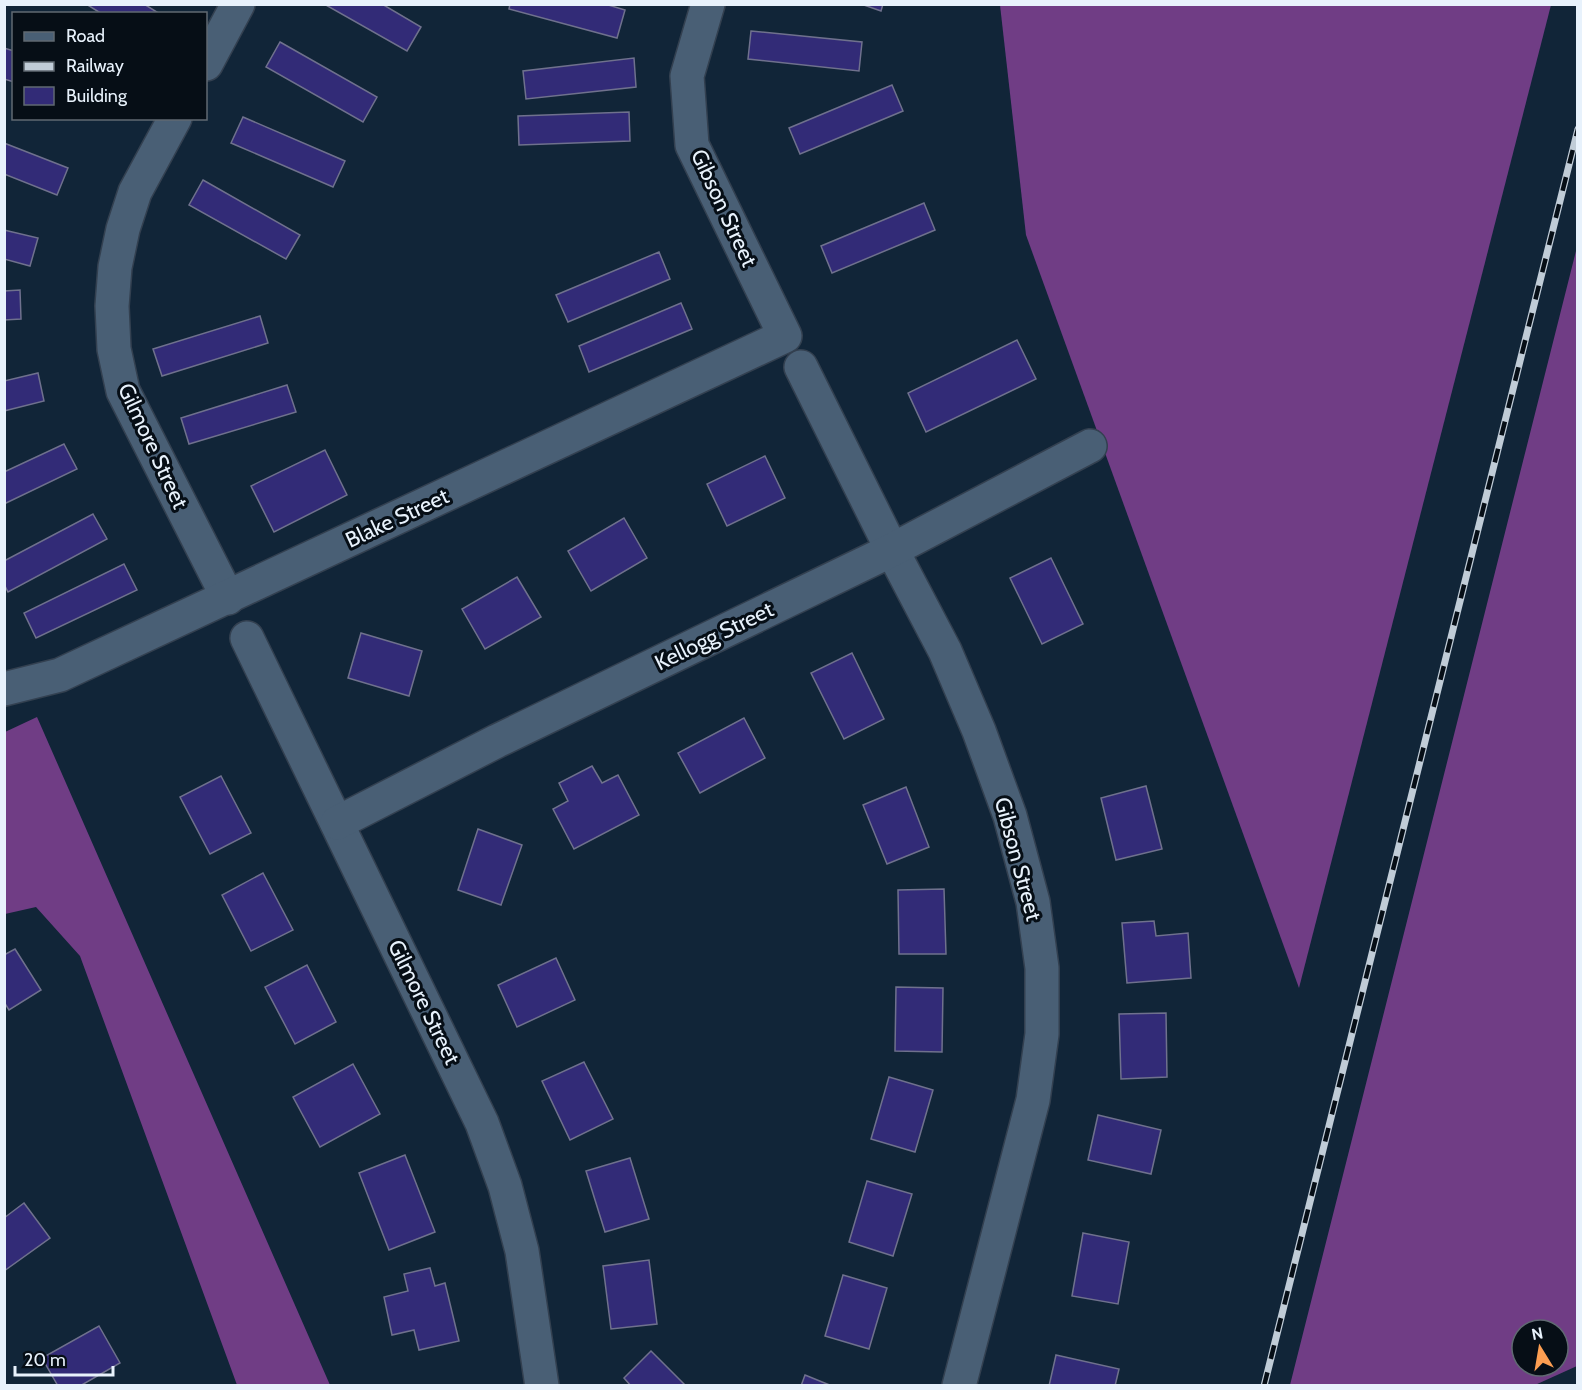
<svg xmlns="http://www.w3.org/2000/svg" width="1582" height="1390" viewBox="0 0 1582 1390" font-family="Cabin,sans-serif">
<rect width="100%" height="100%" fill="#112538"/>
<g fill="#703d85" fill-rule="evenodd">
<path d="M1000 5H1551L1299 988 1026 235Z"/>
<path d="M1577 247V1366L1535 1385H1290ZM1522 1330H1558V1366H1522Z"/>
<path d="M37 717 330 1385H237L80 956 36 907 5 914V732Z"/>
</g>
<g fill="#322b77" stroke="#6f718d" stroke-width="1.5">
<path d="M86 4H144L160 14H102Z"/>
<path d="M324 4H382L421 27 407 51Z"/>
<path d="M510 4H605L625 10 617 38 509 9Z"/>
<path d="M861 4H883L881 11Z"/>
<path d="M751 31 862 42 859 71 748 59Z"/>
<path d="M280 42 377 97 363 122 266 67Z"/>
<path d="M4 48 14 51V82L4 79Z"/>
<path d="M634 58 636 87 526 99 523 71Z"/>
<path d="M892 85 903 111 800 154 789 128Z"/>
<path d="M629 112 630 141 519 145 518 116Z"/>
<path d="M243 117 345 161 333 187 231 143Z"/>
<path d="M4 143 68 168 57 195 4 174Z"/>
<path d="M203 180 300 235 286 259 189 205Z"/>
<path d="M924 203 935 230 832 273 821 246Z"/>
<path d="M4 230 38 238 30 266 4 259Z"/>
<path d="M659 252 670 279 568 322 556 295Z"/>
<path d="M20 290 21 319 4 320V291Z"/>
<path d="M681 303 692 329 589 372 579 346Z"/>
<path d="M260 316 268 343 162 376 153 349Z"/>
<path d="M1017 340 1036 379 926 432 908 393Z"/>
<path d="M38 373 44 401 4 411V381Z"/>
<path d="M287 385 296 412 189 444 181 418Z"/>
<path d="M64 444 77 469 4 504V472Z"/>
<path d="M325 450 347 495 274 532 251 486Z"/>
<path d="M765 456 785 498 727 526 707 484Z"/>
<path d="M93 514 107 539 8 592 4 584V561Z"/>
<path d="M624 518 647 558 591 591 568 551Z"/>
<path d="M1051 558 1083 624 1042 644 1010 578Z"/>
<path d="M124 564 137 590 36 638 24 613Z"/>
<path d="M517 577 541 617 485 649 462 609Z"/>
<path d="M361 633 422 651 409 696 348 678Z"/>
<path d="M852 653 884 719 844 739 811 673Z"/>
<path d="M744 718 765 758 700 793 678 753Z"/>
<path d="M592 766 602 783 618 775 639 815 574 849 553 809 568 801 559 783Z"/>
<path d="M221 776 251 833 210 854 180 797Z"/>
<path d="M1146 786 1162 849 1116 860 1101 798Z"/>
<path d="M906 787 929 847 887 864 863 805Z"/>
<path d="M478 829 522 845 501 905 458 890Z"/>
<path d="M263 873 293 930 251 951 222 895Z"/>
<path d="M944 889 946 954H899L898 890Z"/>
<path d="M1154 921 1156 936 1188 933 1191 978 1127 983 1122 923Z"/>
<path d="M15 949 41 990 9 1010 4 1002V955Z"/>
<path d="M556 958 575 1000 517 1027 498 985Z"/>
<path d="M307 965 336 1022 295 1044 265 987Z"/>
<path d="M896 987 943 988 942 1052 895 1051Z"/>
<path d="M1166 1013 1167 1077 1121 1079 1119 1014Z"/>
<path d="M584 1062 613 1119 570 1140 542 1081Z"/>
<path d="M353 1064 380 1114 320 1147 293 1097Z"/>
<path d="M889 1077 933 1090 915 1152 871 1139Z"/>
<path d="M1098 1115 1161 1130 1151 1174 1088 1160Z"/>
<path d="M405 1155 435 1232 389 1250 359 1173Z"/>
<path d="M630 1158 649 1219 605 1232 586 1171Z"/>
<path d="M867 1181 912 1194 893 1256 849 1242Z"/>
<path d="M24 1203 50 1238 4 1271V1218Z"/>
<path d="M1083 1233 1129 1242 1118 1304 1072 1296Z"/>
<path d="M649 1260 657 1324 611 1329 603 1266Z"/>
<path d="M430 1268 435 1286 445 1283 459 1341 419 1350 414 1330 392 1335 384 1297 408 1291 404 1274Z"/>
<path d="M843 1275 887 1288 869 1349 825 1336Z"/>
<path d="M99 1326 120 1363 80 1386H58L42 1358Z"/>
<path d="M651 1351 686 1386H631L624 1378Z"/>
<path d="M1056 1355 1119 1369 1115 1386H1049Z"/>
<path d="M805 1375 832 1386H801Z"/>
</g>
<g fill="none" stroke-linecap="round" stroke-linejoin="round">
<g stroke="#334050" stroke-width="36">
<g id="minor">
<path d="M206 64 238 4"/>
<path d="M175 118 135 192 123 229 115 267 112 306 114 349 123 391 228 598"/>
<path d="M801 367 892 550 945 651 979 731 1010 816 1033 902 1042 968V1034L1033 1100 959 1386"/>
<path d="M247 638 482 1123 505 1186 522 1251 542 1386"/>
<path d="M4 689 60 675 785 336 692 145 687 76 708 4"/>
<path d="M337 823 497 741 892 550 1090 446"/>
</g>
</g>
<use href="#minor" stroke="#495f75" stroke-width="33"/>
<g stroke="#c0ccd7" stroke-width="7">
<path id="rail" d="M1264 1386 1578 129"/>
</g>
<use href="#rail" stroke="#060e16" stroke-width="4.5" stroke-dasharray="14" stroke-linecap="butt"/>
</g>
<g text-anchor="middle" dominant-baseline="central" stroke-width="6" stroke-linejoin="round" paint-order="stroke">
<g font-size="22" fill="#e8f2fc" stroke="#060e16">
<text transform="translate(724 208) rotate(65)">Gibson Street</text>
<text transform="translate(153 446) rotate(65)">Gilmore Street</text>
<text transform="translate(397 518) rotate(-25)">Blake Street</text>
<text transform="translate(714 636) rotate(-26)">Kellogg Street</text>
<text transform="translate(1018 859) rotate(75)">Gibson Street</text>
<text transform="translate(424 1002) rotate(64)">Gilmore Street</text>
</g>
</g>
<rect width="1582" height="1390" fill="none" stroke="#e8f2fc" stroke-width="12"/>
<rect x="12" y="12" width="195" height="108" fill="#060e16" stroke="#606972" stroke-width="1.5"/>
<rect x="24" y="32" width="30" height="9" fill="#495f75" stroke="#606972" stroke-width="1.5"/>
<text x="66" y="42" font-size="18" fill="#e8f2fc">Road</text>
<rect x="24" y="62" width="30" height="9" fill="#c0ccd7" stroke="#606972" stroke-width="1.5"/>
<text x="66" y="72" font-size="18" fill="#e8f2fc">Railway</text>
<rect x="24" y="87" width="30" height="18" fill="#322b77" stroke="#606972" stroke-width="1.5"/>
<text x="66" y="102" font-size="18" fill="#e8f2fc">Building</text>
<g transform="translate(1540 1348) rotate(349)"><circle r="28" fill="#060e16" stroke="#606972" stroke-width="1.5"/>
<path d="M0-4.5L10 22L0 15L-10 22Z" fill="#fc9e52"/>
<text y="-9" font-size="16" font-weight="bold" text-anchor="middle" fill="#e8f2fc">N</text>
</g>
<path d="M15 1366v9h98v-9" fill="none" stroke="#e8f2fc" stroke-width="3"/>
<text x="24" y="1366" font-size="18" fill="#e8f2fc" stroke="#060e16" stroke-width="4.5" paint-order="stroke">20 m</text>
</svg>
